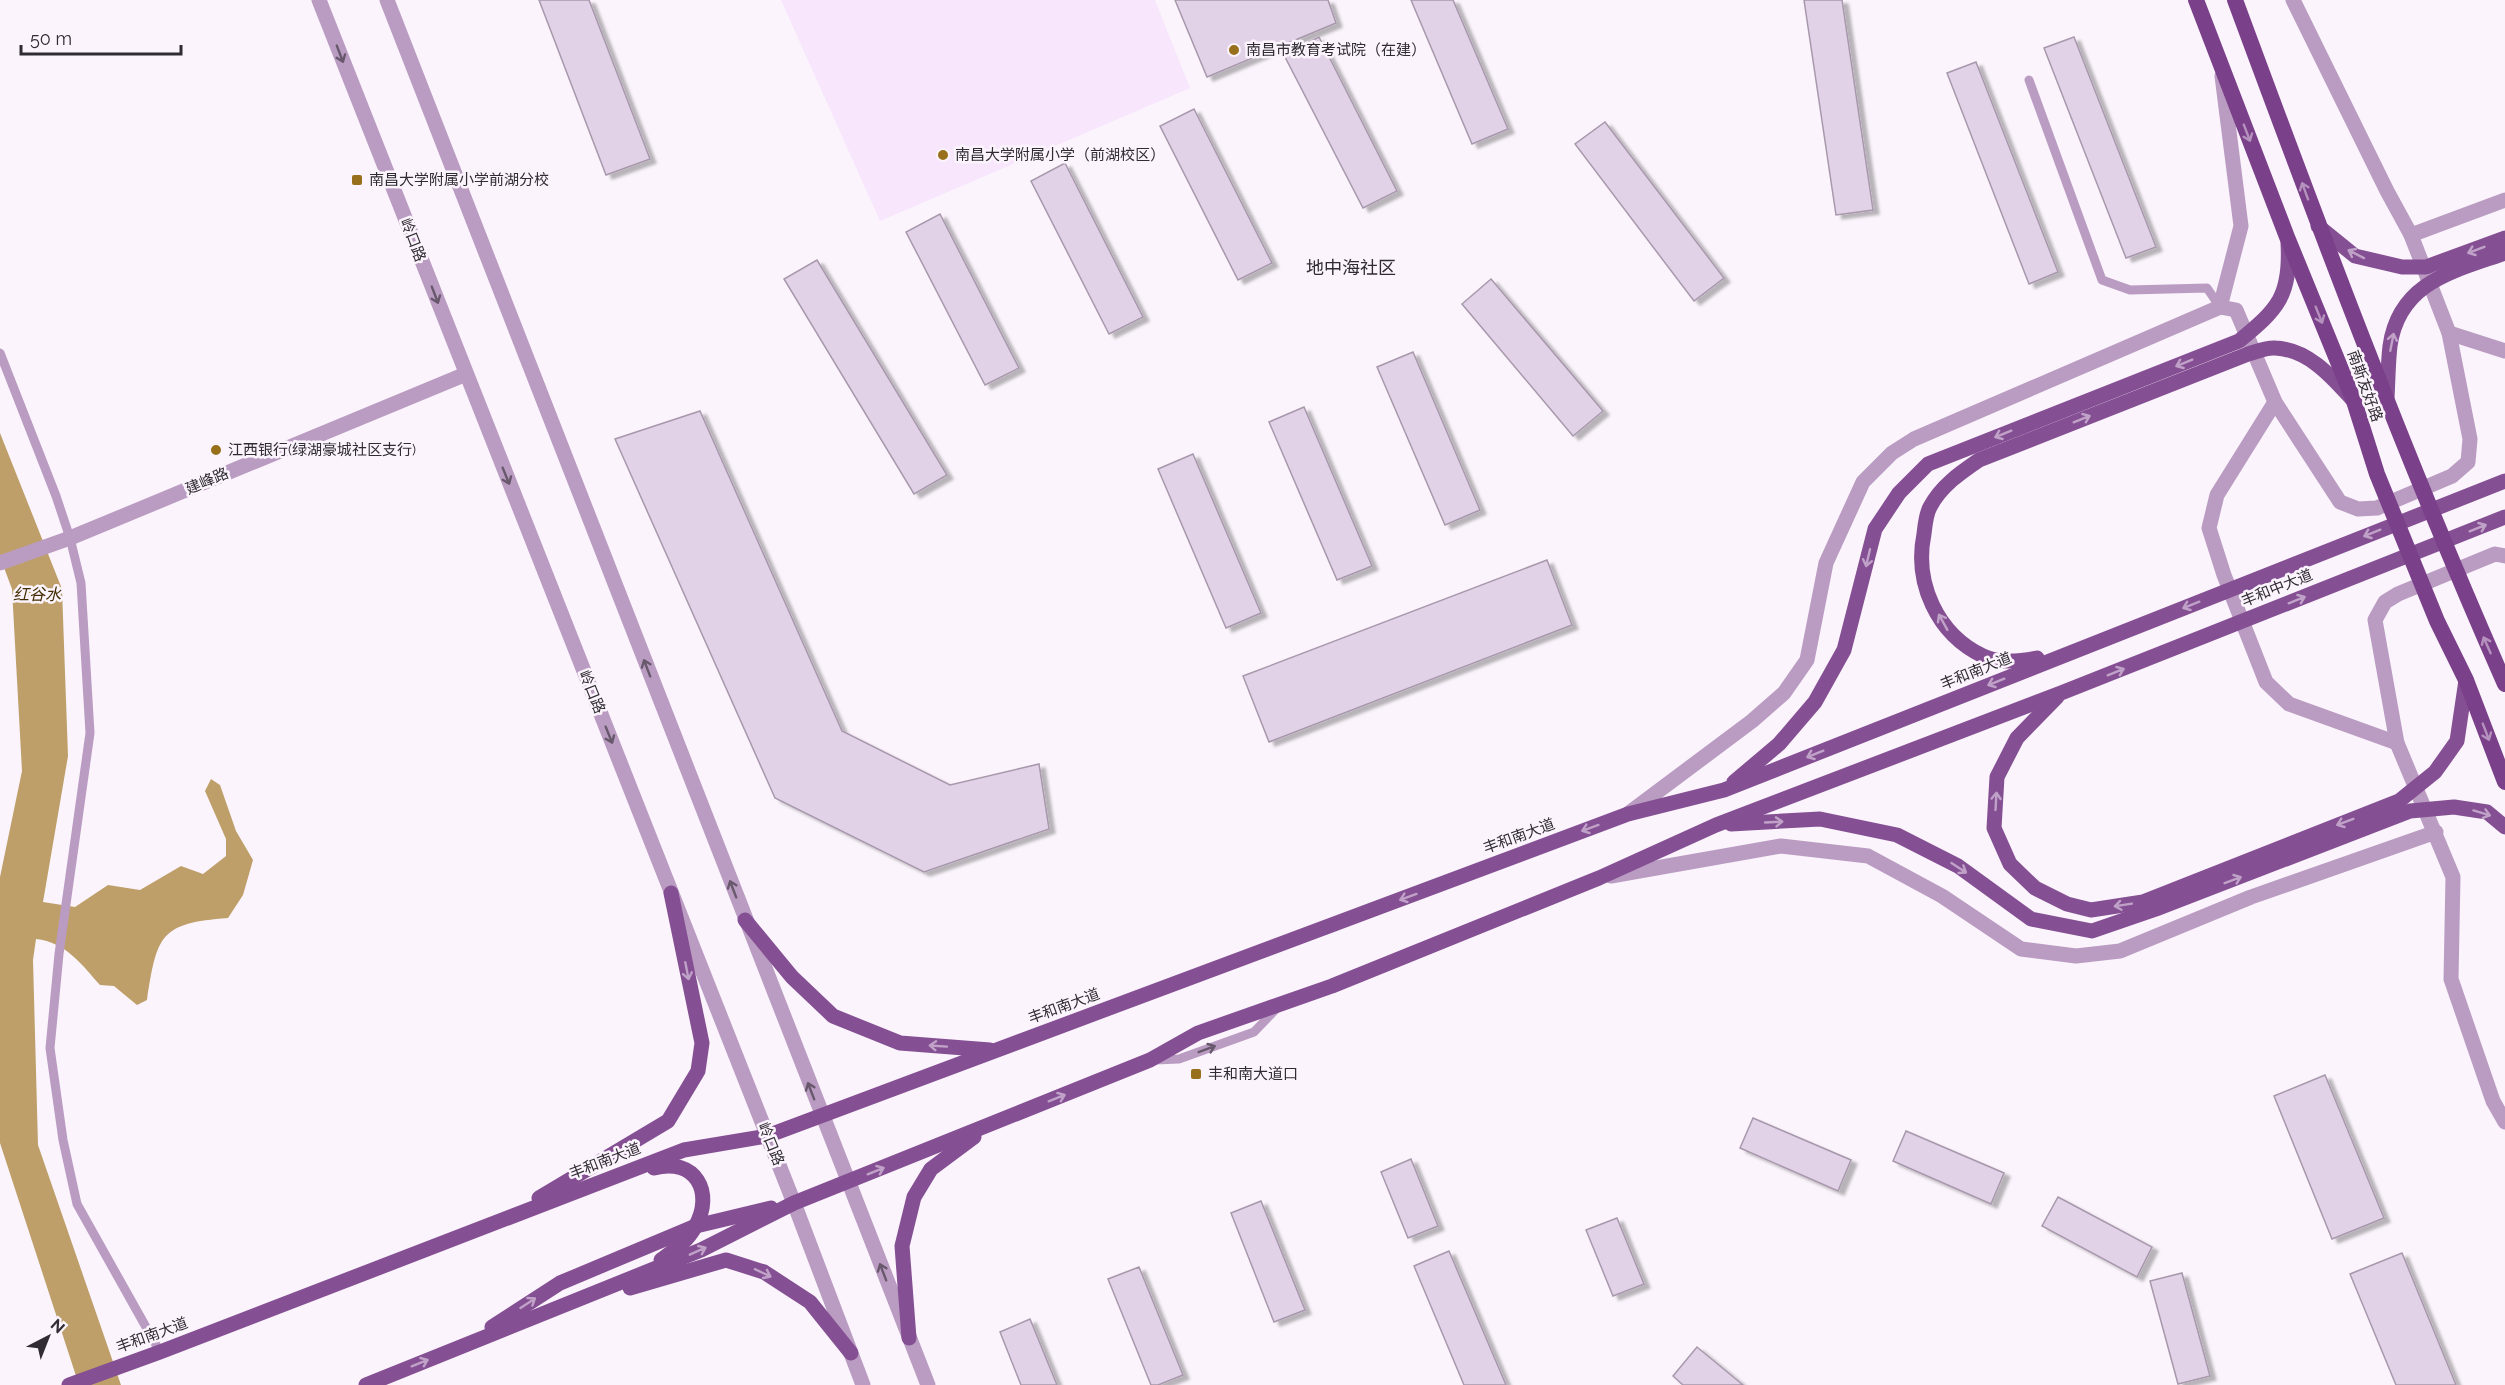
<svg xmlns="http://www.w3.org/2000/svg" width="2505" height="1385" viewBox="0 0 2505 1385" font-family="Raleway,'Noto Sans SC',sans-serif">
<defs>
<filter id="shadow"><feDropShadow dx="6" dy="4" stdDeviation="1.5" flood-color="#0004"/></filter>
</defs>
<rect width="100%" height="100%" fill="#fbf4fc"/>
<path fill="#f7e6fc" d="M781 0H1155L1190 88 880 221Z"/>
<path fill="#be9f69" d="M0 433 62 589 68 756 43 902 75 907 108 885 140 890 181 866 203 874 226 856V839L205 791 211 779 220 785 236 831 253 860 243 895 228 918C160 923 157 935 147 1000L137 1005 114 986 100 985C82 965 66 942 36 939L33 960 38 1145 121 1385H79L0 1143V877L22 771 12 589 0 557Z"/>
<g fill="#e2d2e7" stroke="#a898ac" stroke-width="1.5" filter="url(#shadow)">
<path d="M539 0H589L650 159 606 175Z"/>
<path d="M1175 0H1328L1336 23 1207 77Z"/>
<path d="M1411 0H1453L1508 129 1472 144Z"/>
<path d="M1804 0H1842L1873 210 1836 215Z"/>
<path d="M1319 37 1397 191 1363 208 1284 55Z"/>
<path d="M2074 37 2156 247 2126 258 2044 48Z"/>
<path d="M1976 62 2058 272 2029 284 1947 73Z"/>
<path d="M1194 109 1272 263 1238 280 1160 126Z"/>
<path d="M1605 122 1724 278 1694 301 1575 144Z"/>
<path d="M1065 163 1143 317 1109 334 1031 181Z"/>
<path d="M940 214 1019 368 985 385 906 232Z"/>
<path d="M817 260 947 475 914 494 784 279Z"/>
<path d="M1491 279 1603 411 1573 436 1462 304Z"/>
<path d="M1413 352 1480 510 1445 525 1377 367Z"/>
<path d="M1304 407 1372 566 1337 580 1269 422Z"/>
<path d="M700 411 842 731 950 785 1039 764 1049 829 924 872 775 798 615 439Z"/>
<path d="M1193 454 1261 613 1226 628 1158 469Z"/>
<path d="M1547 560 1572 625 1269 742 1243 676Z"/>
<path d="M2325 1075 2384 1218 2332 1239 2274 1096Z"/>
<path d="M1753 1118 1851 1160 1838 1191 1740 1148Z"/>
<path d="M1906 1131 2004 1173 1991 1204 1893 1161Z"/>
<path d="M1411 1159 1438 1226 1408 1238 1381 1172Z"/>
<path d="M2058 1197 2152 1247 2137 1277 2042 1226Z"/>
<path d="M1261 1201 1305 1310 1274 1322 1231 1213Z"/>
<path d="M1617 1218 1644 1284 1613 1296 1586 1230Z"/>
<path d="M1449 1251 1506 1385H1464L1414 1266Z"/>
<path d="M2402 1253 2456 1385H2396L2350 1274Z"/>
<path d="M1139 1267 1183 1375 1158 1385H1151L1108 1279Z"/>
<path d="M2182 1273 2210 1376 2178 1384 2150 1281Z"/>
<path d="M1030 1319 1057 1385H1021L1000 1332Z"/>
<path d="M1697 1347 1743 1385H1683L1673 1376Z"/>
</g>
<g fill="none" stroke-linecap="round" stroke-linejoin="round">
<g stroke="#ba9cc2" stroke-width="9">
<path d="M2029 80 2102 280 2130 290 2207 288 2220 307"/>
<path d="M0 353 56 496 70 538 81 583 90 733 59 954 50 1048 63 1140 77 1204 160 1352"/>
<path d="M1155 1060 1179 1059 1254 1032 1277 1008"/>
</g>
<g stroke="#ba9cc2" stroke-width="15">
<path d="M2220 307 2241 226 2222 76"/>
<path d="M0 563 70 538 466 374"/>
</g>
<g stroke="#ba9cc2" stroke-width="15">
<path d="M319 0 794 1203 863 1385"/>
<path d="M387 0 928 1385"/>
<path d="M2293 0 2387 191 2411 235 2449 333 2505 351"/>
<path d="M2411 235 2505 200"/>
<path d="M2275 402 2217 495 2209 528 2224 575 2266 682 2289 704 2397 743"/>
<path d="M2505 556 2495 554 2398 594 2385 602 2375 620 2397 743 2453 877 2451 979 2493 1101 2505 1122"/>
<path d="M1629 813 1752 721 1784 693 1807 660 1826 563 1863 482 1892 453 1914 439 2220 307 2236 310 2275 402 2340 502 2358 509 2377 508 2452 476 2468 462 2470 439 2449 333"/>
<path d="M1611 876 1781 846 1868 856 1942 896 2021 949 2076 956 2120 951 2251 897 2436 832"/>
</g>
<g stroke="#854f93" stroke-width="15">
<path d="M2318 226 2355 256 2402 267H2426L2505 238"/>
<path d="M2387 398C2388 381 2388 363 2390 346 2399 282 2454 271 2505 253"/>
<path d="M2037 658C2021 661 1999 664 1983 656 1937 634 1914 583 1924 534 1925 525 1926 514 1930 507 1941 486 1960 473 1979 460L2248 354C2256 352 2267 347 2275 348 2308 349 2332 377 2352 399"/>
<path d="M2057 697 2017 738 1997 777 1994 828 2010 864 2035 888 2067 904 2091 910 2143 902 2399 801 2435 772 2457 741 2466 680"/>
<path d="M1734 782 1779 744 1815 702 1844 650 1875 529 1899 493 1928 464 2239 341C2278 309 2291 296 2288 243"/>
<path d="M1731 824 1820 819 1897 835 1958 866 2031 919 2092 931 2156 909 2410 811 2454 807 2487 812 2505 827"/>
<path d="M745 920 792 977 833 1016 900 1043 990 1050"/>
<path d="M654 1168C695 1157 715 1192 695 1227 687 1242 674 1250 661 1260"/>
<path d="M539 1198 668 1121 698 1071 702 1043 671 893"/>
<path d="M630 1288 726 1260 764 1272 810 1302 851 1353"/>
<path d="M492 1327 560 1283 696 1226 771 1208"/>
<path d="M909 1338 902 1246 914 1197 931 1169 974 1137"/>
<path d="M69 1385 160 1352 684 1150 767 1136 1628 814 1724 790 2505 481"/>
<path d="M366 1385 701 1250 794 1203 1150 1060 1198 1033 1332 986 1599 878 1716 825 2061 693 2505 517"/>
</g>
<g stroke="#7b408a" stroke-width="16">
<path d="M2196 0 2287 237 2354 401 2377 474 2437 621 2466 680 2505 782"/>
<path d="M2235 0C2320 230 2406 460 2505 684"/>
</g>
</g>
<defs><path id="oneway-shaft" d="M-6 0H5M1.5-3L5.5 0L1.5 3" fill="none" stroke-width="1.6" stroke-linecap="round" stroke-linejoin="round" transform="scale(1.5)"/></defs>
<g stroke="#68586c">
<use href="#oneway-shaft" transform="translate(340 54) rotate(69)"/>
<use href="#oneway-shaft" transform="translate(435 295) rotate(69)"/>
<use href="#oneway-shaft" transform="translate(506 476) rotate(68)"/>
<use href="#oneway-shaft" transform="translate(647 668) rotate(-111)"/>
<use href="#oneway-shaft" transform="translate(609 735) rotate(68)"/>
<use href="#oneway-shaft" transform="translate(733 889) rotate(-111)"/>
<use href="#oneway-shaft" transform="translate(1207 1049) rotate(-20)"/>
<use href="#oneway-shaft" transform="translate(811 1091) rotate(-111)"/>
<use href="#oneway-shaft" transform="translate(883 1272) rotate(-111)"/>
</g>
<g stroke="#b591bd">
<use href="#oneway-shaft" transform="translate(2247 133) rotate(69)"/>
<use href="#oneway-shaft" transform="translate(2305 191) rotate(-110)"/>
<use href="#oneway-shaft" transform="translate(2319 315) rotate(68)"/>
<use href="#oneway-shaft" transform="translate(2487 645) rotate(-114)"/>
<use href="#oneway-shaft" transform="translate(2486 732) rotate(69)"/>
</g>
<g stroke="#c0a2c8">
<use href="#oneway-shaft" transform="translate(2476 250) rotate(159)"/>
<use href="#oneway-shaft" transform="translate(2356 254) rotate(-153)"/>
<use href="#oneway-shaft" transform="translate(2392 342) rotate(-79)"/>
<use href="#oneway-shaft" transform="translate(2184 363) rotate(158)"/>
<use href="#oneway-shaft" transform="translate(2082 419) rotate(-22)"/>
<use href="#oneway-shaft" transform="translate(2003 434) rotate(158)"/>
<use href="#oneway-shaft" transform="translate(2478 528) rotate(-22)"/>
<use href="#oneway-shaft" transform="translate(2372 533) rotate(158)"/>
<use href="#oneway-shaft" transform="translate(1868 558) rotate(103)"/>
<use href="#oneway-shaft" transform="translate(2297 600) rotate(-22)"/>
<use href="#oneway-shaft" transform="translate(2191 605) rotate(158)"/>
<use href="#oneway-shaft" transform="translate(1943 622) rotate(-119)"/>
<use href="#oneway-shaft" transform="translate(2116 672) rotate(-22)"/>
<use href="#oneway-shaft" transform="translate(1996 682) rotate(158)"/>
<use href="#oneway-shaft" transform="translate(1815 754) rotate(158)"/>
<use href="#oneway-shaft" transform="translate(1996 801) rotate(-87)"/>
<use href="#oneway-shaft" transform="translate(2482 813) rotate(17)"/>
<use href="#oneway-shaft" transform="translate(1774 822) rotate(-3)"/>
<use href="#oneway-shaft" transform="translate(2345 822) rotate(159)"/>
<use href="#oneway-shaft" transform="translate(1590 828) rotate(160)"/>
<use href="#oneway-shaft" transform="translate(1959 868) rotate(33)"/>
<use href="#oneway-shaft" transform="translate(2233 880) rotate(-21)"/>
<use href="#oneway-shaft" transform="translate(1408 897) rotate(160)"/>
<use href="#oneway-shaft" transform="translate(2123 905) rotate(171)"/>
<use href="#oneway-shaft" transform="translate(687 971) rotate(79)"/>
<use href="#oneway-shaft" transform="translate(938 1046) rotate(-176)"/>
<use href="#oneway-shaft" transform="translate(1057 1098) rotate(-22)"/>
<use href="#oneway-shaft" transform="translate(876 1171) rotate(-22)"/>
<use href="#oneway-shaft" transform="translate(698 1251) rotate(-24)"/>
<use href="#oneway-shaft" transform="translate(763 1273) rotate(25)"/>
<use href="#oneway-shaft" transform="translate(528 1303) rotate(-33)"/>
<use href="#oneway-shaft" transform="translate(420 1363) rotate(-22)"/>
</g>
<g fill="#986f1b" stroke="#fbf4fc" stroke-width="2">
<circle cx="1234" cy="50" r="6"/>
<circle cx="943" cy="155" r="6"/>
<rect x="351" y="174" width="12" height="12" rx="3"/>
<circle cx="216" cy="450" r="6"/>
<rect x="1190" y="1068" width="12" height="12" rx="3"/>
</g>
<g text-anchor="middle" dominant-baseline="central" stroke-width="5" stroke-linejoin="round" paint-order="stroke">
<g font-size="15" fill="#312b33" stroke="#fbf4fc" text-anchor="start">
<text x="1246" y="50">南昌市教育考试院（在建）</text>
<text x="955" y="155">南昌大学附属小学（前湖校区）</text>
<text x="369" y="180">南昌大学附属小学前湖分校</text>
<text x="228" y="450">江西银行(绿湖豪城社区支行)</text>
<text x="1208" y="1074">丰和南大道口</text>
</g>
<g font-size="15" fill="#312b33" stroke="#fbf4fc">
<text transform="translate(413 240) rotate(69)">岭口路</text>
<text transform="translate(2365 386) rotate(70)">南斯友好路</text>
<text transform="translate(207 481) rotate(-23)">建峰路</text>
<text transform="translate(2277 588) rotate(-22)">丰和中大道</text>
<text transform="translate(1976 671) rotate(-22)">丰和南大道</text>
<text transform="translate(592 692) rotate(68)">岭口路</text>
<text transform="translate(1519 836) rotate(-20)">丰和南大道</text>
<text transform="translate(1064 1006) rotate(-20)">丰和南大道</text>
<text transform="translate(771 1144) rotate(68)">岭口路</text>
<text transform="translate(605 1161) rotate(-21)">丰和南大道</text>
<text transform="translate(152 1335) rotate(-20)">丰和南大道</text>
</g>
<g font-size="16" font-style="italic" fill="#432d00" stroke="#fbf4fc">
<text x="37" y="594">红谷水</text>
</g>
<g font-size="18" fill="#312b33" stroke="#fbf4fc">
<text x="1351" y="267">地中海社区</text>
</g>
</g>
<g transform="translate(48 1337) rotate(42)" stroke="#fbf4fc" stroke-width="4.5" paint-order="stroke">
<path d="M0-4.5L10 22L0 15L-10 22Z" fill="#312b33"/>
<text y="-9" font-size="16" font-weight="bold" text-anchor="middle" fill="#312b33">N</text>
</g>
<path d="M21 45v9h160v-9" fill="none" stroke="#312b33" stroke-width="3"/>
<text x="30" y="45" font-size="18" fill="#312b33" stroke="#fbf4fc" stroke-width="4.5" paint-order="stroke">50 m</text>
</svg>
